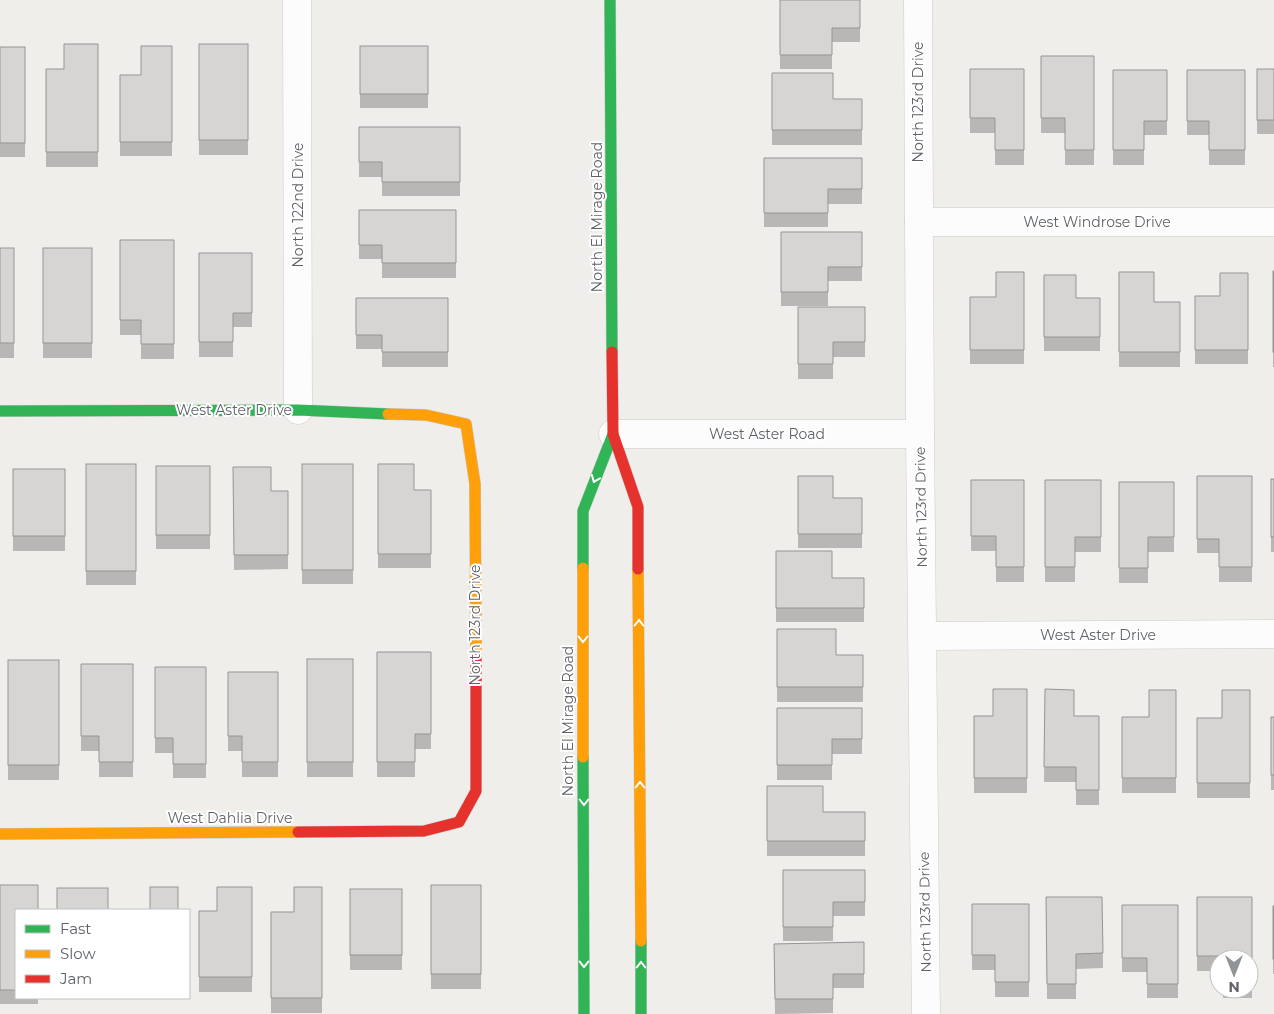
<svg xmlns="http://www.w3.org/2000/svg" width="1274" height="1014" viewBox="0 0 1274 1014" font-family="Montserrat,sans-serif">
<rect width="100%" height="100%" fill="#efeeea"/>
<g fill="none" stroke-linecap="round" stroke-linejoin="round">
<g stroke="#cbcccc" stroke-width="29">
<g id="street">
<path d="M297 0 298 410"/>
<path d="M918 0 920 434 926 1014"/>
<path d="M919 222H1274"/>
<path d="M613 434H920"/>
<path d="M923 636 1274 634"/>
</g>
</g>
<g stroke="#cacacb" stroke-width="12">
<g id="fast">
<path d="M610 0 612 352"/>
<path d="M0 411 298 410 388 414"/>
<path d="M583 568V511L613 434"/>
<path d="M583 757 584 1014"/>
<path d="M641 941V1014"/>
</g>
</g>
<g stroke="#cacacb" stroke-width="12">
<g id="slow">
<path d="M388 414 426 415 466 424 475 484 476 655"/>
<path d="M583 568V757"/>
<path d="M638 569 641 941"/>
<path d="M0 834 298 832"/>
</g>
</g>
<g stroke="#cacacb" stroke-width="12">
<g id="jam">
<path d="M612 352 613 434 638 507V569"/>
<path d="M298 832 424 831 459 822 476 791V655"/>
</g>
</g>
<use href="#street" stroke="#fdfcfc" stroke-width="28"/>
<use href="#fast" stroke="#30b455" stroke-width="11"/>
<use href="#slow" stroke="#ff9f0a" stroke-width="11"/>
<use href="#jam" stroke="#e5322d" stroke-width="11"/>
</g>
<g fill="#b8b7b5">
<path d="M780 0H860V42H832V69H780Z"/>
<path d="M98 44V167H46V69H64Z"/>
<rect x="199" y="44" width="49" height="111"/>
<path d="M172 46V156H120V75H141Z"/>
<rect x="360" y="46" width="68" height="62"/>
<rect x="0" y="47" width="25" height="110"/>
<path d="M1041 56H1094V165H1065V133H1041Z"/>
<path d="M970 69H1024V165H995V133H970Z"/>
<rect x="1257" y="69" width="17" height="65"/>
<path d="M1113 70H1167V135H1144V165H1113Z"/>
<path d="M1187 70H1245V165H1209V135H1187Z"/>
<path d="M772 73 833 99H862V145H772Z"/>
<path d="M359 127H460V196H382V177H359Z"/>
<path d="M764 158H862V204H828V227H764Z"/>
<path d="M359 210H456V278H382V259H359Z"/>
<path d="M781 232H862V281H828V306H781Z"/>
<path d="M120 240H174V359H141V335H120Z"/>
<rect x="0" y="248" width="14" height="110"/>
<rect x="43" y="248" width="49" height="110"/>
<path d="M199 253H252V327H233V357H199Z"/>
<rect x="1273" y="271" width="1" height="96"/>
<path d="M1024 272V364H970V297H996Z"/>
<path d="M1119 272 1154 302H1180V367H1119Z"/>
<path d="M1248 273V364H1195V296H1220Z"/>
<path d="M1044 275 1076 298H1100V351H1044Z"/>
<path d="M356 298H448V367H382V349H356Z"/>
<path d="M798 307H865V357H833V379H798Z"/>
<rect x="86" y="464" width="50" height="121"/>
<rect x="302" y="464" width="51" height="120"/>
<path d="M378 464 414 490H431V568H378Z"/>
<rect x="156" y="466" width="54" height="83"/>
<path d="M233 467 271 491H288V569L234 570Z"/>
<rect x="13" y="469" width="52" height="82"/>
<path d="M798 476 833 498H862V548H798Z"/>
<path d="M1197 476H1252V582H1219V553H1197Z"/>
<rect x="1271" y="479" width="3" height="73"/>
<path d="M971 480H1024V582H996V551H971Z"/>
<path d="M1045 480H1101V552H1075V582H1045Z"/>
<path d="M1119 482H1174V552H1148V583H1119Z"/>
<path d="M776 551 832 578H864V622H776Z"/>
<path d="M777 629 836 655H863V702H777Z"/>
<path d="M377 652H431V749H415V777H377Z"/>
<rect x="307" y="659" width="46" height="118"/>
<rect x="8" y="660" width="51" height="120"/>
<path d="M81 664H133V777H99V751H81Z"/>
<path d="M155 667H206V778H173V753H155Z"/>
<path d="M228 672H278V777H242V751H228Z"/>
<path d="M1027 689V793H974V716H993Z"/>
<path d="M1045 689 1074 716H1099V805H1076V782H1044Z"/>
<path d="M1176 690V793H1122V717H1149Z"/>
<path d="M1250 690V798H1197V718H1222Z"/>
<path d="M777 708H862V754H832V780H777Z"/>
<rect x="1271" y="717" width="3" height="73"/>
<path d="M767 786 823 812H865V856H767Z"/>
<path d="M783 870H865V916H833V941H783Z"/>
<path d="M0 885 16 910V998H38V1004H0Z"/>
<rect x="431" y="885" width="50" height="104"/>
<path d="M252 887V992H199V911H217Z"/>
<path d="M322 887V1013H271V912H294Z"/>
<rect x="350" y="889" width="52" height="81"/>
<path d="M1046 897H1102L1103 968 1076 969V999H1047Z"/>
<path d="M1197 897H1252V998H1223V989H1249V959H1219V971H1197Z"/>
<path d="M972 904H1029V997H995V970H972Z"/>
<path d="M1122 905H1178V998H1147V972H1122Z"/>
<rect x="1273" y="906" width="1" height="68"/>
<path d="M864 942V988H833V1013L775 1014 774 944Z"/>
</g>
<g fill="#d6d5d3" stroke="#969594">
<path d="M780 0H860V28H832V55H780Z"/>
<path d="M64 44H98V152H46V69H64Z"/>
<rect x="199" y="44" width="49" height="96"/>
<path d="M141 46H172V142H120V75H141Z"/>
<rect x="360" y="46" width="68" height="48"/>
<rect x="0" y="47" width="25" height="96"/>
<path d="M1041 56H1094V150H1065V118H1041Z"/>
<path d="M970 69H1024V150H995V118H970Z"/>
<rect x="1257" y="69" width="17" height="51"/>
<path d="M1113 70H1167V121H1144V150H1113Z"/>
<path d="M1187 70H1245V150H1209V121H1187Z"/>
<path d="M772 73H833V99H862V130H772Z"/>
<path d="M359 127H460V182H382V162H359Z"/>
<path d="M764 158H862V189H828V213H764Z"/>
<path d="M359 210H456V263H382V245H359Z"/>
<path d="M781 232H862V267H828V292H781Z"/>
<path d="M120 240H174V344H141V320H120Z"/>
<rect x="0" y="248" width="14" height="95"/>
<rect x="43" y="248" width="49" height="95"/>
<path d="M199 253H252V313H233V342H199Z"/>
<rect x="1273" y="271" width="1" height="81"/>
<path d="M996 272H1024V350H970V297H996Z"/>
<path d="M1119 272H1154V302H1180V352H1119Z"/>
<path d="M1220 273H1248V350H1195V296H1220Z"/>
<path d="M1044 275H1076V298H1100V337H1044Z"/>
<path d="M356 298H448V352H382V335H356Z"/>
<path d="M798 307H865V342H833V364H798Z"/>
<rect x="86" y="464" width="50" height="107"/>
<rect x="302" y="464" width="51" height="106"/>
<path d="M378 464H414V490H431V554H378Z"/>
<rect x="156" y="466" width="54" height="69"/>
<path d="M233 467H271V491H288V555H234Z"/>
<rect x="13" y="469" width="52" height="67"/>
<path d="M798 476H833V498H862V534H798Z"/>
<path d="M1197 476H1252V567H1219V539H1197Z"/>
<rect x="1271" y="479" width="3" height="58"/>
<path d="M971 480H1024V567H996V536H971Z"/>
<path d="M1045 480H1101V537H1075V567H1045Z"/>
<path d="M1119 482H1174V537H1148V568H1119Z"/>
<path d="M776 551H832V578H864V608H776Z"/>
<path d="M777 629H836V655H863V687H777Z"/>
<path d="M377 652H431V734H415V762H377Z"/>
<rect x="307" y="659" width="46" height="103"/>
<rect x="8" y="660" width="51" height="105"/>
<path d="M81 664H133V762H99V736H81Z"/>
<path d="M155 667H206V764H173V738H155Z"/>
<path d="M228 672H278V762H242V736H228Z"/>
<path d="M993 689H1027V778H974V716H993Z"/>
<path d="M1045 689 1074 690V716H1099V790H1076V767H1044Z"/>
<path d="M1149 690H1176V778H1122V717H1149Z"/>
<path d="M1222 690H1250V783H1197V718H1222Z"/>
<path d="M777 708H862V739H832V765H777Z"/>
<rect x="1271" y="717" width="3" height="58"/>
<path d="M767 786H823V812H865V841H767Z"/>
<path d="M783 870H865V902H833V927H783Z"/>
<path d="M0 885H38V910H16V990H0Z"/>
<rect x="431" y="885" width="50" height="89"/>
<rect x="150" y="887" width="28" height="23"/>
<path d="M217 887H252V977H199V911H217Z"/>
<path d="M294 887H322V998H271V912H294Z"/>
<rect x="57" y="888" width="51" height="22"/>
<rect x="350" y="889" width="52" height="66"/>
<path d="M1046 897H1102L1103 953 1076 954V984H1047Z"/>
<path d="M1197 897H1252V984H1249V959H1223V956H1197Z"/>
<path d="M972 904H1029V982H995V955H972Z"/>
<path d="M1122 905H1178V984H1147V958H1122Z"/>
<rect x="1273" y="906" width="1" height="53"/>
<path d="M864 942V974H833V999H775L774 944Z"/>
</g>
<defs><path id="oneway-chevron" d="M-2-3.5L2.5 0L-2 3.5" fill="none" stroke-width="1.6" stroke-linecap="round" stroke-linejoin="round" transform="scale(1.25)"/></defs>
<g stroke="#fff">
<use href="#oneway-chevron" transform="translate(595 479) rotate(112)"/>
<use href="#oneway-chevron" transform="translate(639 623) rotate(-90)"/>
<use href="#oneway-chevron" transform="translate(583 639) rotate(90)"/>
<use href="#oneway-chevron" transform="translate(640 785) rotate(-90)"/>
<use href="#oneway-chevron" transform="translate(584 802) rotate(90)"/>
<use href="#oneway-chevron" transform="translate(584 964) rotate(90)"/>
<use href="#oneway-chevron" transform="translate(641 965) rotate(-90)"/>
</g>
<g text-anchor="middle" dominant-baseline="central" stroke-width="4" stroke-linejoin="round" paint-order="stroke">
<g font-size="14" fill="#5f6368" stroke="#fff">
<text transform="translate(918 102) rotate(-90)">North 123rd Drive</text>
<text transform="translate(298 205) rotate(-90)">North 122nd Drive</text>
<text transform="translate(597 217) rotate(-90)">North El Mirage Road</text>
<text x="1097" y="222">West Windrose Drive</text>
<text x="234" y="410">West Aster Drive</text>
<text x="767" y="434">West Aster Road</text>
<text transform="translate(921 507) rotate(-91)">North 123rd Drive</text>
<text transform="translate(475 625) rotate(-90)">North 123rd Drive</text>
<text x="1098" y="635">West Aster Drive</text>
<text transform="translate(568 721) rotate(-90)">North El Mirage Road</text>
<text x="230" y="818">West Dahlia Drive</text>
<text transform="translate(925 912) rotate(-91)">North 123rd Drive</text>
</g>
</g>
<rect x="15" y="909" width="175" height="90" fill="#ffffff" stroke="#bfc1c3"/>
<rect x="25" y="925" width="25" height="8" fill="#30b455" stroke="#bfc1c3"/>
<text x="60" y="934" font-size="15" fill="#5f6368">Fast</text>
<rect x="25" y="950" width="25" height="8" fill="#ff9f0a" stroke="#bfc1c3"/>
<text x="60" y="959" font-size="15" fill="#5f6368">Slow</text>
<rect x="25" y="975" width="25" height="8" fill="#e5322d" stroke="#bfc1c3"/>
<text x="60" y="984" font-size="15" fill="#5f6368">Jam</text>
<g transform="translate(1234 974) rotate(180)"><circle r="24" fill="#ffffff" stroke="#bfc1c3"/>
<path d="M0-4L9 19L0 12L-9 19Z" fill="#919496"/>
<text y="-8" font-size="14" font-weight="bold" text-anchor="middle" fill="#5f6368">N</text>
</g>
</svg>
